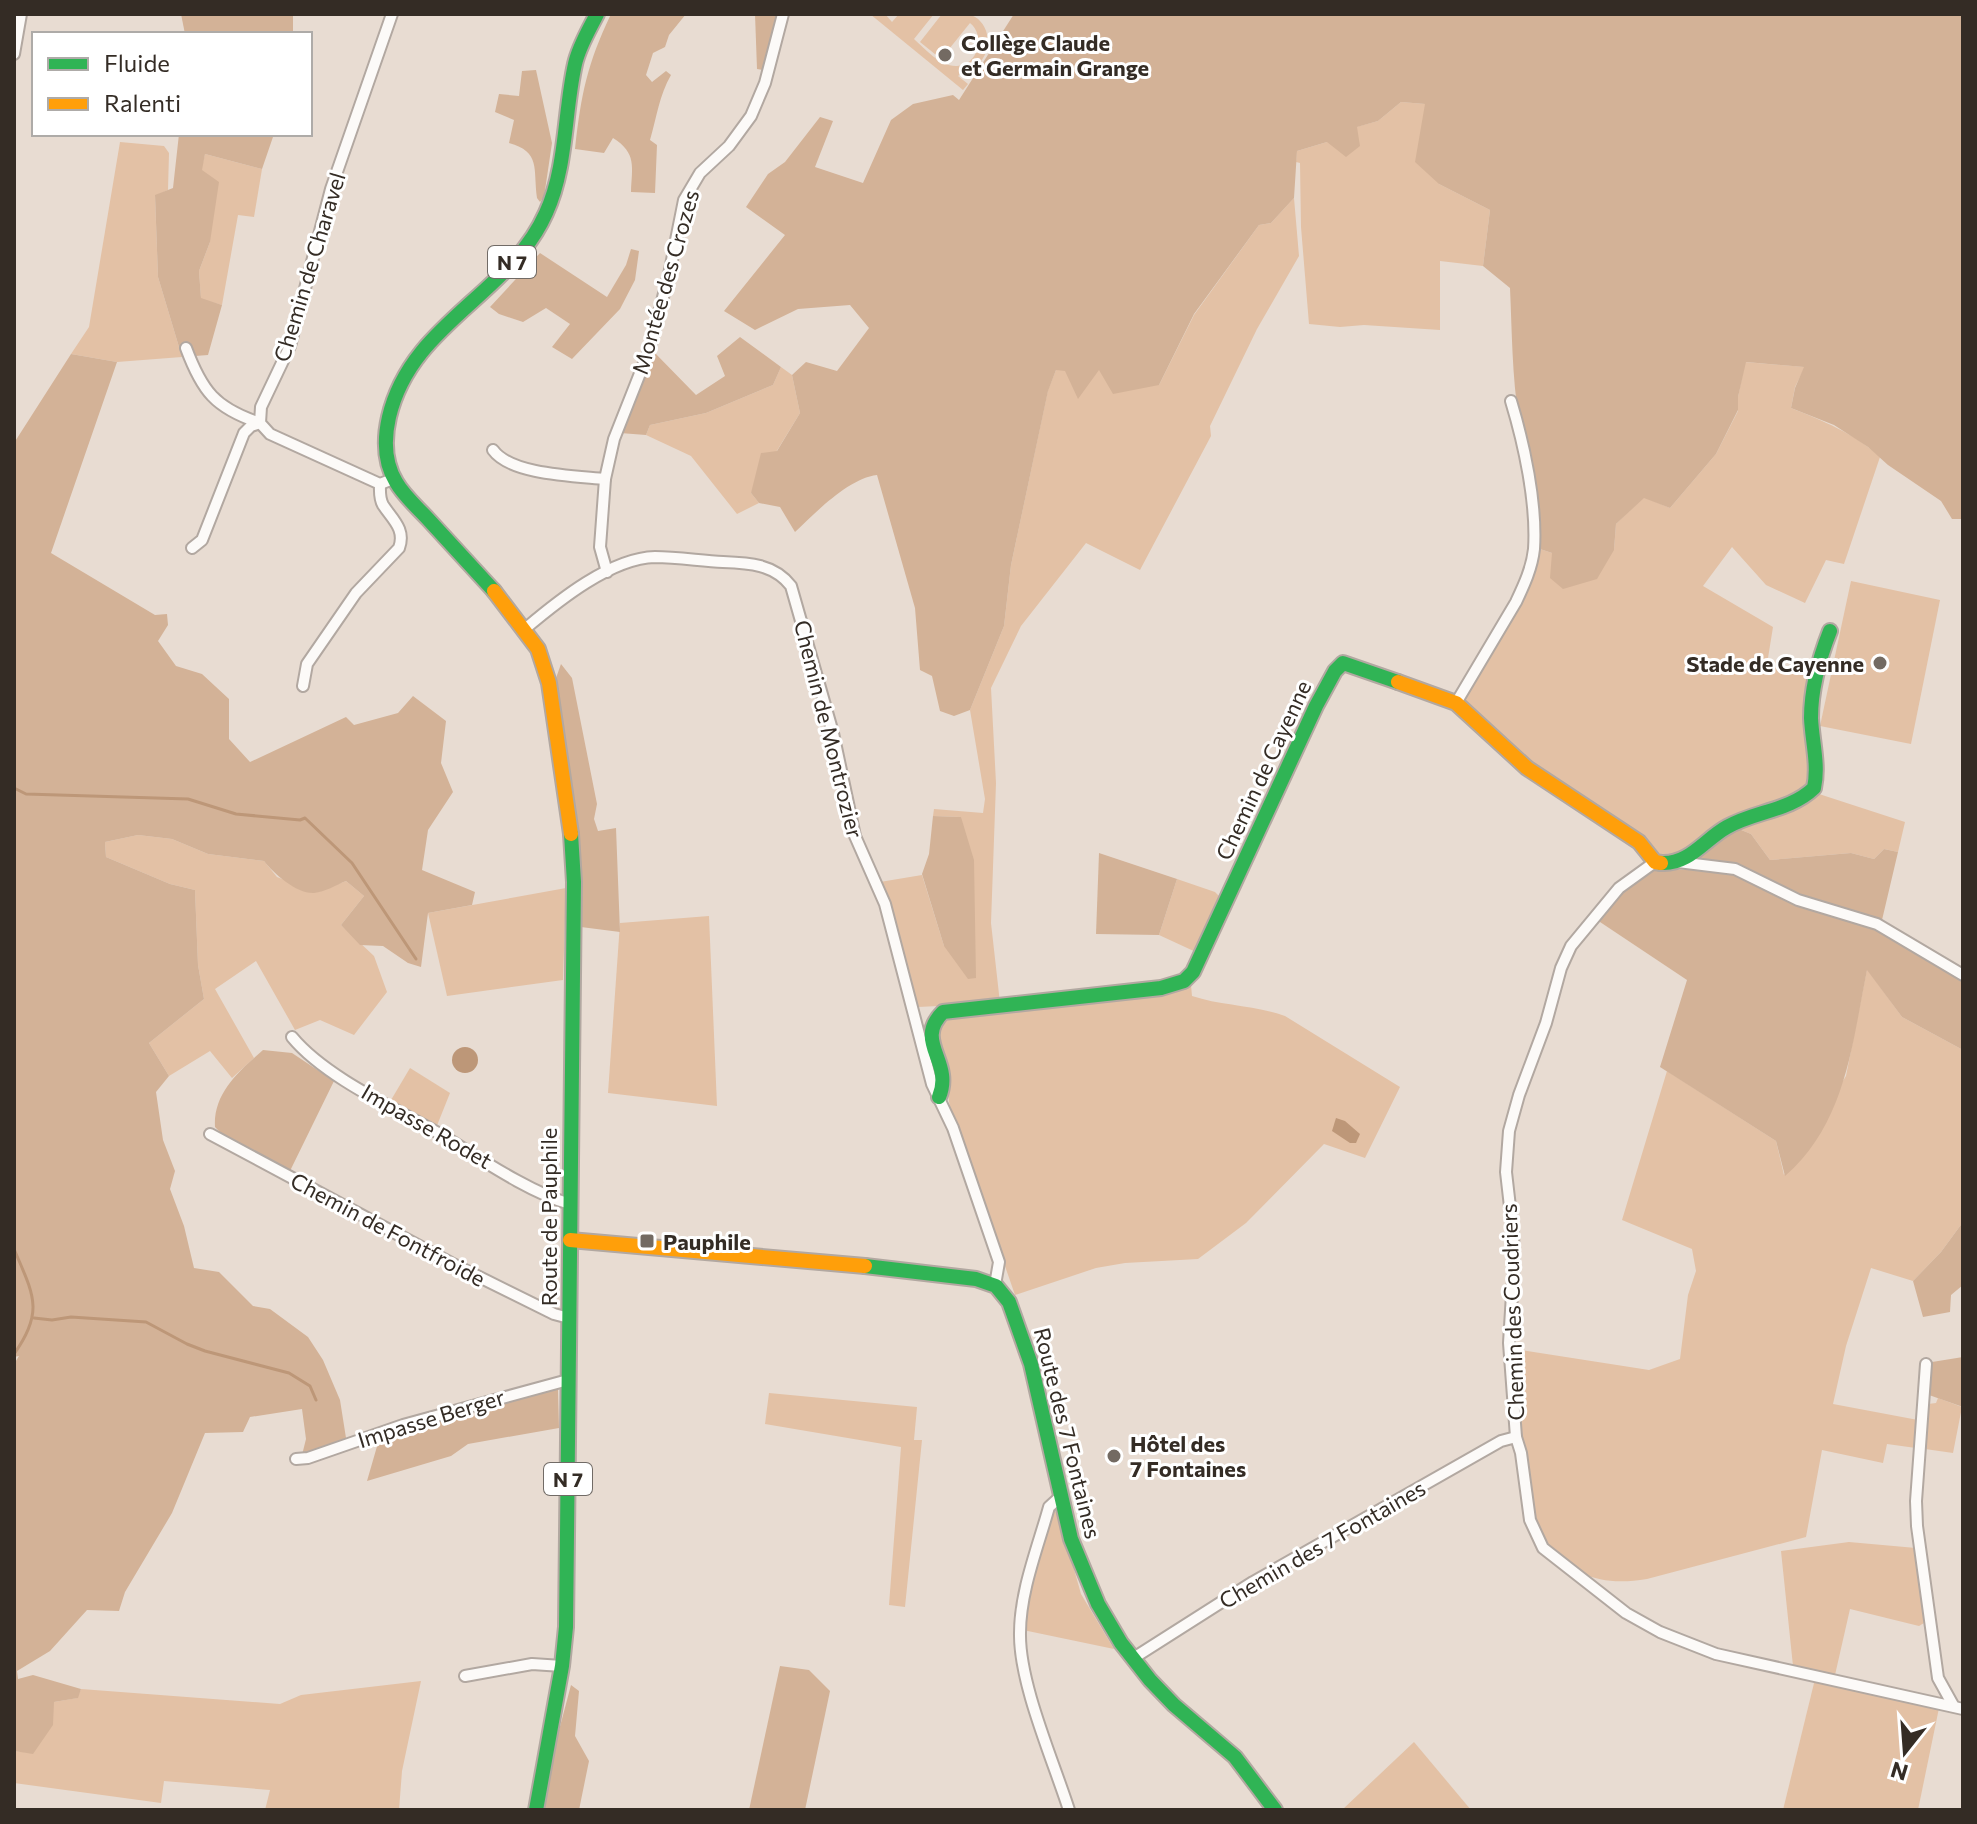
<svg xmlns="http://www.w3.org/2000/svg" width="1977" height="1824" viewBox="0 0 1977 1824" font-family="Commissioner,sans-serif">
<rect width="100%" height="100%" fill="#e8dcd2"/>
<g fill="#e3c1a5">
<path d="M870 14H885L892 22 899 14H934L914 39C925 49 941 67 957 66 978 65 986 36 970 23L941 59 920 42 942 14C950 14 960 12 968 14 989 19 994 48 980 62 973 69 965 70 958 76L968 84 963 90Z"/>
<path d="M1401 102 1425 104 1439 184 1490 210 1483 266 1440 261V330L1364 325 1340 327 1309 324 1301 227 1300 163 1296 162 1297 151 1327 142 1356 127 1378 121Z"/>
<path d="M120 142 164 146 169 153 168 190 155 196 158 277 182 357 117 362 71 354 89 327Z"/>
<path d="M205 154 262 169 254 217 238 215 222 305 201 299 199 271 210 242 201 170Z"/>
<path d="M1294 198 1299 256 1257 329 1210 426 1211 436 1140 570 1086 543 1021 626 991 688 996 783 991 923 1000 1003 918 1007 891 904 880 882 922 875 944 946 961 817 933 816 934 809 983 813 985 799 970 710 1004 626 1011 565 1048 390 1056 370 1099 369 1159 385 1194 315 1259 225 1271 223Z"/>
<path d="M1745 362 1805 367 1795 387 1791 408C1823 421 1854 433 1880 457L1844 564 1826 560 1805 603 1766 585 1732 547 1703 586 1773 627 1768 658 1808 677 1813 772 1807 790 1675 859 1659 858 1548 778 1466 704V697L1523 597 1540 549 1552 553 1614 550 1616 524 1644 497 1670 508 1716 454 1738 411V397Z"/>
<path d="M781 367 792 375 800 413 751 493 759 503 737 514 691 456 646 435 650 425 706 413 773 385Z"/>
<path d="M1851 581 1940 600 1911 744 1820 726Z"/>
<path d="M1819 794 1905 822 1898 852 1884 849 1874 859 1851 853 1770 860 1751 834 1734 827 1806 804Z"/>
<path d="M138 835 172 839 208 854 264 861 277 877 317 892 346 881 364 896 341 925 374 956 387 992 354 1035 320 1020 295 1030 256 961 215 989 254 1058 232 1078 210 1051 169 1076 149 1043 204 999 198 965 195 890 170 884 106 857 105 842Z"/>
<path d="M1177 879 1215 892 1220 897 1198 953 1159 935Z"/>
<path d="M566 888 563 980 447 996 428 913Z"/>
<path d="M709 916 717 1106 608 1093 620 923Z"/>
<path d="M1867 969 1902 1017 1963 1050V1222L1941 1252 1913 1281 1871 1268 1846 1346 1833 1404 1918 1420 1916 1448 1887 1444 1883 1463 1822 1450 1806 1537 1647 1579C1605 1586 1575 1578 1547 1545 1523 1518 1518 1396 1515 1357L1520 1350 1649 1370 1680 1359 1688 1295 1696 1271 1692 1249 1622 1220 1667 1071 1776 1141 1784 1175 1846 1076Z"/>
<path d="M1191 985 1192 996C1222 1006 1255 1005 1285 1016L1400 1087 1365 1158 1324 1144 1246 1223 1198 1259 1125 1263 1096 1268 1015 1295 950 1107 936 1027 943 1017 1169 992Z"/>
<path d="M410 1068 450 1093 436 1128 391 1100Z"/>
<path d="M769 1393 917 1407 914 1440H922L905 1607 889 1605 901 1447 765 1424Z"/>
<path d="M1938 1398 1962 1407 1953 1453 1925 1449 1928 1404 1936 1403Z"/>
<path d="M1053 1511 1058 1512 1081 1594 1114 1649 1023 1630 1031 1589Z"/>
<path d="M1849 1542 1916 1548 1924 1623 1919 1626 1850 1609 1835 1675 1793 1666 1781 1551Z"/>
<path d="M1815 1679 1939 1708 1918 1810H1783Z"/>
<path d="M421 1681 402 1771 399 1810H265L270 1790 164 1781 161 1803 14 1783V1751L33 1753 54 1702 77 1698 81 1689 280 1704 301 1695Z"/>
<path d="M1414 1742 1471 1810H1342Z"/>
</g>
<g fill="#d3b297">
<path d="M181 14H293V34H185Z"/>
<path d="M611 14H686L669 35 665 47 653 53 646 75 652 82 666 71 671 75C659 96 657 116 650 140L657 145 655 193 631 192C632 167 637 153 613 138L604 153 575 149C581 95 587 64 611 14Z"/>
<path d="M755 14H779L763 70 757 69Z"/>
<path d="M1014 14H1963V519H1952L1941 501 1888 465 1868 447 1834 425 1791 408 1795 388 1804 367 1746 362 1738 397V410L1716 454 1670 508 1644 498 1616 524 1614 550 1597 579 1563 589 1550 578 1552 553 1540 549C1542 504 1527 464 1519 420 1512 376 1512 332 1510 288L1483 266 1490 210 1439 184 1415 162 1425 104 1401 102 1378 121 1357 127 1360 146 1346 157 1327 142 1297 151 1294 198 1271 223 1259 225 1194 314 1159 385 1113 394 1099 370 1078 399 1065 371 1056 370 1048 391 1011 565 1004 626 970 710 954 716 940 711 932 676 920 670 915 608 877 475C849 478 815 513 795 532L780 507 759 503 751 493 761 453 777 451 800 413 792 375 806 362 837 371 869 328 850 305 798 309 755 330 724 311 785 235 746 207 768 174 785 162 820 117 833 121 815 167 863 183 891 120 913 104 953 95 959 100Z"/>
<path d="M536 70 552 143 544 197 540 202 537 198C533 168 541 152 509 143L514 120 495 112 499 94 519 96 522 71Z"/>
<path d="M179 134H274L262 169 205 154 202 170 219 182 210 242 199 271 201 298 222 305 208 355 182 357 158 277 155 195 173 188Z"/>
<path d="M631 249 639 251 635 280 620 309 572 359 552 347 570 324 546 308 523 322 499 314 490 307 540 253 607 297 626 265Z"/>
<path d="M740 337 781 367 773 385 706 413 650 425 646 435 620 433 653 351 696 395 725 376 717 356Z"/>
<path d="M71 354 117 362 51 553 155 615 167 614 168 625 158 641 176 666 202 674 229 699V739L250 762 346 717 354 725 398 713 413 696 446 721 441 763 453 792 428 830 422 870 475 892 472 905 428 913 421 967 408 963 383 946 360 945 341 925 364 896 346 881C336 885 325 892 314 893 297 894 274 874 264 861L208 854 172 839 138 835 105 842 106 857 170 884 195 890 198 965 204 999 149 1043 169 1076 156 1092 163 1140 175 1171 170 1189 184 1226 194 1268 219 1272 253 1306 270 1309 308 1337 323 1360 340 1400 346 1438 313 1453 302 1455 306 1439 302 1409 250 1417 243 1432 205 1433 172 1513 125 1592 119 1611 87 1610 50 1651 17 1671 18 1679 33 1675 81 1689 78 1698 54 1702 53 1725 33 1754 14 1751V1364L19 1356 14 1357V443Z"/>
<path d="M561 664 572 678 597 804 594 819 598 831 616 828 620 932 581 927 574 798 556 678Z"/>
<path d="M933 816 961 817 974 860 976 978 968 979 944 946 922 874 929 854Z"/>
<path d="M1734 827 1751 834 1770 860 1851 853 1874 859 1884 849 1898 852 1882 920 1801 897 1693 860Z"/>
<path d="M1099 853 1177 879 1159 935 1096 934Z"/>
<path d="M1651 869 1714 870 1734 874 1798 904 1878 929 1963 981V1050L1902 1017 1867 970C1852 1044 1846 1123 1785 1176L1776 1141 1660 1067 1687 980 1597 920 1627 887Z"/>
<path d="M263 1050 292 1053 334 1081 289 1173 226 1138 215 1127C213 1093 239 1071 263 1050Z"/>
<path d="M1963 1222V1285L1951 1295 1950 1312 1923 1317 1913 1281 1941 1252Z"/>
<path d="M1963 1357V1407L1929 1395 1932 1362Z"/>
<path d="M551 1388 558 1390 559 1428 468 1444 451 1456 367 1481 380 1436Z"/>
<path d="M780 1666 809 1670 830 1691 805 1810H749Z"/>
<path d="M571 1685 579 1691 575 1736 589 1761 579 1810H544L553 1753Z"/>
</g>
<g fill="#bd9778">
<circle cx="465" cy="1060" r="13"/>
<path d="M1336 1118 1345 1121 1360 1134 1356 1143H1350L1332 1131Z"/>
</g>
<g fill="none" stroke-linecap="round" stroke-linejoin="round">
<g stroke="#bd9778" stroke-width="3">
<path d="M14 788 26 794 188 799 236 814 300 820 305 818 352 863 416 959"/>
<path d="M14 1249C33 1294 45 1311 14 1354"/>
<path d="M34 1318 52 1320 71 1317 146 1322 187 1344 205 1351 289 1373 310 1386 316 1400"/>
</g>
<g stroke="#b2a8a1" stroke-width="14">
<g id="street">
<path d="M392 14 331 189 290 346 261 407 260 423 270 434 380 484 393 479"/>
<path d="M14 54 21 14"/>
<path d="M186 348C202 391 215 408 260 423"/>
<path d="M493 450C511 475 575 476 605 479"/>
<path d="M192 548 202 540 244 433 251 426 260 423"/>
<path d="M607 572 600 547 605 479 614 439 650 348 670 270 684 200 700 173 729 146 751 116 765 83 783 14"/>
<path d="M526 628C558 601 611 558 655 557 678 557 701 561 723 562 749 563 774 564 791 586L833 733 855 836 885 904 932 1084 953 1128 999 1262 995 1285"/>
<path d="M303 686 307 664 356 593 399 548C406 529 392 519 383 505 379 498 380 491 380 484"/>
<path d="M1456 703 1516 602C1524 585 1532 568 1534 549 1537 503 1524 444 1511 401"/>
<path d="M1655 862 1619 888 1571 946 1561 968 1546 1023 1519 1095 1509 1131 1506 1172 1513 1233 1514 1262 1509 1343 1516 1437 1521 1453 1530 1520 1543 1548 1626 1613 1660 1632 1716 1654 1963 1709"/>
<path d="M1678 862 1735 869 1798 900 1877 924 1963 975"/>
<path d="M292 1037C325 1077 394 1108 440 1134 478 1157 528 1192 570 1204"/>
<path d="M210 1134 451 1263 554 1314 569 1318"/>
<path d="M1926 1364 1916 1501 1917 1526 1938 1678 1953 1705"/>
<path d="M296 1459 308 1458 403 1425 568 1380"/>
<path d="M1060 1497 1049 1507C1038 1547 1020 1591 1020 1633 1019 1683 1053 1760 1069 1810"/>
<path d="M1132 1659 1253 1582 1501 1441 1516 1437"/>
<path d="M465 1676 532 1664 562 1666"/>
</g>
</g>
<g stroke="#b2a8a1" stroke-width="18">
<g id="fast">
<path d="M494 591C472 567 450 543 428 519 417 507 404 496 396 482 384 462 384 439 389 417 411 323 509 296 546 213 567 167 564 113 575 64 579 46 589 30 597 14"/>
<path d="M1661 863C1689 865 1705 839 1727 827 1755 811 1790 811 1814 788 1819 765 1812 741 1811 718 1811 688 1819 659 1830 631"/>
<path d="M939 1097C954 1061 913 1042 943 1012L1161 988 1184 981 1193 972 1316 706 1335 671 1343 663 1398 682"/>
<path d="M865 1266 976 1279 996 1286 1009 1302 1031 1364 1071 1539 1098 1604 1121 1643 1150 1680 1174 1705 1235 1757 1275 1810"/>
<path d="M536 1810 562 1666 566 1627 574 882 571 834"/>
</g>
</g>
<g stroke="#b2a8a1" stroke-width="18">
<g id="slow">
<path d="M494 591 538 649 549 683 571 834"/>
<path d="M1398 682 1456 703 1527 768 1639 842 1655 862 1661 863"/>
<path d="M570 1240 865 1266"/>
</g>
</g>
<use href="#street" stroke="#fcfaf8" stroke-width="10"/>
<use href="#fast" stroke="#30b455" stroke-width="14"/>
<use href="#slow" stroke="#ff9f0a" stroke-width="14"/>
</g>
<g fill="#736a62" stroke="#fff" stroke-width="3">
<circle cx="945" cy="55" r="8"/>
<circle cx="1880" cy="663" r="8"/>
<rect x="639" y="1233" width="16" height="16" rx="4"/>
<circle cx="1114" cy="1456" r="8"/>
</g>
<g text-anchor="middle" dominant-baseline="central" stroke-width="6" stroke-linejoin="round" paint-order="stroke">
<g fill="#fff" stroke="#716b66" stroke-width="2">
<rect x="488" y="246" width="48" height="32" rx="6"/>
<rect x="544" y="1463" width="48" height="32" rx="6"/>
</g>
<g font-size="20" font-weight="bold" fill="#342c25">
<text x="512" y="262">N 7</text>
<text x="568" y="1479">N 7</text>
</g>
<g font-size="22" font-weight="bold" fill="#342c25" stroke="#fff" text-anchor="start">
<text x="961" y="42">Collège Claude<tspan x="961" dy="25">et Germain Grange</tspan></text>
<text x="1864" y="663" text-anchor="end">Stade de Cayenne</text>
<text x="663" y="1241">Pauphile</text>
<text x="1130" y="1443">Hôtel des<tspan x="1130" dy="25">7 Fontaines</tspan></text>
</g>
<g font-size="22" fill="#342c25" stroke="#fff">
<text transform="translate(309 267) rotate(-73)">Chemin de Charavel</text>
<text transform="translate(665 282) rotate(-74)">Montée des Crozes</text>
<text transform="translate(829 729) rotate(76)">Chemin de Montrozier</text>
<text transform="translate(1263 770) rotate(-65)">Chemin de Cayenne</text>
<text transform="translate(427 1126) rotate(30)">Impasse Rodet</text>
<text transform="translate(548 1217) rotate(-90)">Route de Pauphile</text>
<text transform="translate(388 1229) rotate(28)">Chemin de Fontfroide</text>
<text transform="translate(1512 1312) rotate(-92)">Chemin des Coudriers</text>
<text transform="translate(431 1418) rotate(-17)">Impasse Berger</text>
<text transform="translate(1068 1433) rotate(76)">Route des 7 Fontaines</text>
<text transform="translate(1322 1544) rotate(-30)">Chemin des 7 Fontaines</text>
</g>
</g>
<rect width="1977" height="1824" fill="none" stroke="#342c25" stroke-width="32"/>
<rect x="32" y="32" width="280" height="104" fill="#ffffff" stroke="#aeaba8" stroke-width="2"/>
<rect x="48" y="58" width="40" height="12" fill="#30b455" stroke="#aeaba8" stroke-width="2"/>
<text x="104" y="72" font-size="24" fill="#342c25">Fluide</text>
<rect x="48" y="98" width="40" height="12" fill="#ff9f0a" stroke="#aeaba8" stroke-width="2"/>
<text x="104" y="112" font-size="24" fill="#342c25">Ralenti</text>
<g transform="translate(1905 1752) rotate(197)" stroke="#ffffff" stroke-width="6" paint-order="stroke">
<path d="M0-6L14 30L0 20L-14 30Z" fill="#342c25"/>
<text y="-12" font-size="22" font-weight="bold" text-anchor="middle" fill="#342c25">N</text>
</g>
</svg>
